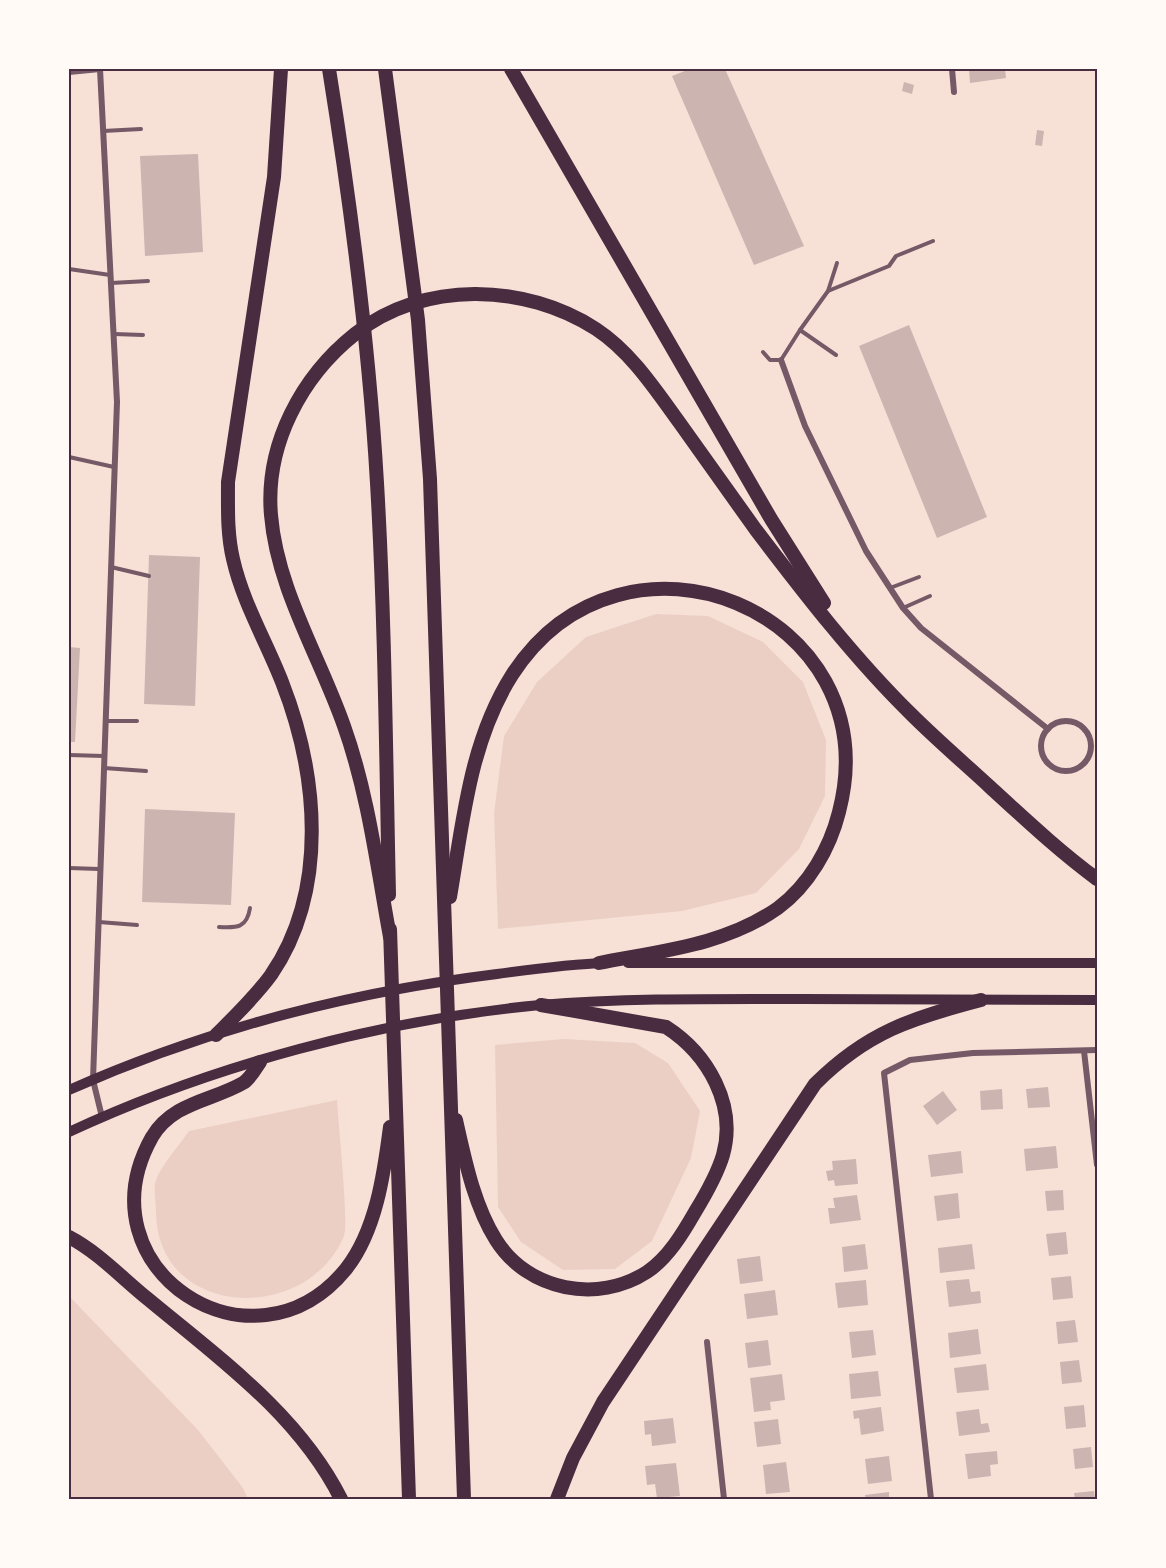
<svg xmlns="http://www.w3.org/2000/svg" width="1166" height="1568" viewBox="0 0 1166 1568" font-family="Figtree,sans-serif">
<rect width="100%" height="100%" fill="#f7e1d7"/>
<g fill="#ebcfc5">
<path d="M656 614 708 616 763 642 803 682 826 740 825 796 799 849 756 893 682 911 498 929 494 813 504 736 537 682 586 637Z"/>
<path d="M564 1039 635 1043 668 1063 700 1111 691 1158 652 1241 615 1269 563 1270 521 1242 498 1207 495 1045Z"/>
<path d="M337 1100C338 1121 349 1225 344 1236 307 1325 157 1319 156 1212 156 1203 153 1189 156 1180 161 1166 180 1144 189 1131Z"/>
<path d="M69 1296 198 1430 243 1488 248 1499H69Z"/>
</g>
<g fill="#ccb4b1">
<path d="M690 69H725L804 246 754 265 672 76Z"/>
<path d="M969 69H1005L1006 78 970 83Z"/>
<path d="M904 82 914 85 912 94 902 91Z"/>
<path d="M1037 130 1044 131 1042 146 1035 145Z"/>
<path d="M198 154 203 252 145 256 140 156Z"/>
<path d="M909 325 987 517 937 538 859 346Z"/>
<path d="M149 555 200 557 195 706 144 704Z"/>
<path d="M69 647 80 648 75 742H69Z"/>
<path d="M145 809 235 813 231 905 142 902Z"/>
<path d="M1048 1087 1050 1107 1028 1108 1026 1089Z"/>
<path d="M1002 1089 1003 1109 981 1110 980 1091Z"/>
<path d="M943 1091 957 1110 937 1125 923 1106Z"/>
<path d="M1056 1146 1058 1168 1026 1171 1024 1149Z"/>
<path d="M961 1151 963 1173 931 1177 928 1155Z"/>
<path d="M856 1159 858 1184 835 1186 834 1180 828 1181 826 1171 833 1170 832 1161Z"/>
<path d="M1063 1190 1064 1210 1047 1211 1045 1191Z"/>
<path d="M958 1193 960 1218 937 1221 934 1196Z"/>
<path d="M857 1195 861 1220 830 1224 828 1208H835L833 1198Z"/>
<path d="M1066 1232 1068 1254 1049 1256 1046 1234Z"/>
<path d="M865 1244 868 1269 844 1272 842 1247Z"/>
<path d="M972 1244 975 1269 940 1273 938 1248Z"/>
<path d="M760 1256 763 1281 740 1284 737 1259Z"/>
<path d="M1071 1276 1073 1298 1053 1300 1051 1278Z"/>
<path d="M969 1279 971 1292 980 1291 981 1303 949 1307 946 1281Z"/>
<path d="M866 1280 868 1305 838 1308 835 1283Z"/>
<path d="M775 1290 778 1315 747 1319 744 1294Z"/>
<path d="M1075 1320 1078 1342 1058 1344 1056 1322Z"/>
<path d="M978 1329 981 1354 950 1358 948 1333Z"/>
<path d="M873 1330 876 1355 852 1358 849 1332Z"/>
<path d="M768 1340 771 1365 748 1368 745 1343Z"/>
<path d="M1079 1360 1082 1382 1062 1384 1060 1362Z"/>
<path d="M986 1364 989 1390 957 1393 954 1368Z"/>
<path d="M878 1371 881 1396 851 1399 849 1374Z"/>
<path d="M782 1374 785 1400 770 1402 771 1410 754 1412 750 1378Z"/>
<path d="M1084 1405 1086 1427 1066 1429 1064 1407Z"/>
<path d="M881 1407 884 1431 861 1435 859 1418 854 1419 853 1411Z"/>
<path d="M979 1409 981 1424 988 1423 990 1432 959 1436 956 1412Z"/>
<path d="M673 1418 676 1443 652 1446 651 1434 645 1435 644 1421Z"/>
<path d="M778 1419 781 1444 757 1447 754 1422Z"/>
<path d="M1091 1447 1093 1467 1075 1469 1073 1449Z"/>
<path d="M997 1451 998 1464 990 1465 991 1476 968 1479 965 1454Z"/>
<path d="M889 1456 892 1481 868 1484 865 1459Z"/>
<path d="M786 1462 790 1492 766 1494 763 1465Z"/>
<path d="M676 1463 680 1496 657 1498 655 1484 647 1485 645 1466Z"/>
<path d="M1094 1491 1095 1499H1075L1074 1493Z"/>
<path d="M889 1492V1499H866L865 1495Z"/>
</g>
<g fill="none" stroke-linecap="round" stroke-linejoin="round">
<g stroke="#755966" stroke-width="4">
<path d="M103 131 141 129"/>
<path d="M69 269 110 275"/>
<path d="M111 283 148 281"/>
<path d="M828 291 889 266 896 256 933 241"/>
<path d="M800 330 828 291 837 263"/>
<path d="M114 334 143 335"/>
<path d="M763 352 770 360H781L800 330 836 355"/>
<path d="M69 457 114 467"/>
<path d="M111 567 149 576"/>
<path d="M890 588 919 577"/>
<path d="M903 608 930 596"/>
<path d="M106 721H137"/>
<path d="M69 755 104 756"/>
<path d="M104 768 146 771"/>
<path d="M69 868 99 869"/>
<path d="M99 922 137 925"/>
<path d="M219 927C237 928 247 928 250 908"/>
</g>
<g stroke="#755966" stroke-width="6">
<path d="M100 69 117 402 93 1080 102 1117"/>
<path d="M952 69 954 92"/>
<path d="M69 72 100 69"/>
<path d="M781 360 805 426 866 551 903 608 921 628 1048 729"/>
<circle cx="1066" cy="746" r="25"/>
<path d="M1084 1051 1097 1165"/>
<path d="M707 1342 724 1499"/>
<path d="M931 1499 884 1073 910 1060 973 1053 1097 1050"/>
</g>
<g stroke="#4a2c40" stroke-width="10">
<path d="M628 963H1097"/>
<path d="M69 1090C204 1030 351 992 497 974 533 969 570 964 606 963"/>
<path d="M69 1132C213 1065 381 1020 540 1005 627 998 715 999 802 999 901 999 999 1000 1097 1000"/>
</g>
<g stroke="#4a2c40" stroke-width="14">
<path d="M329 69C351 206 369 344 377 483 385 620 386 757 389 895"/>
<path d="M385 69 418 320 430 479 464 1499"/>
<path d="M511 69 771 519 824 603"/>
<path d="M450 897C463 821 470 741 512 675 623 502 891 611 839 812 830 848 809 885 778 908 726 945 660 951 599 963"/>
<path d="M390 929 409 1499"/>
<path d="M390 937C377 866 368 793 344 726 320 657 277 589 271 515 265 445 301 377 355 334 423 280 525 283 596 329 631 352 655 389 679 422 705 458 730 494 756 530 804 593 854 658 911 714 936 739 964 763 990 787 1025 819 1059 851 1097 879"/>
<path d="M216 1035C235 1016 255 997 271 975 329 890 318 774 282 682 266 641 243 603 233 559 227 534 228 508 228 482L274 177 281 69"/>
<path d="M260 1062C256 1068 250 1079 243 1083 212 1101 173 1102 152 1137 78 1269 253 1383 346 1269 376 1231 384 1174 390 1127"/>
<path d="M456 1120C465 1160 474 1205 496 1240 528 1291 598 1304 647 1272 668 1258 683 1233 695 1212 706 1194 717 1175 723 1155 737 1105 708 1054 666 1027L541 1005"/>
<path d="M69 1237C98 1252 123 1279 148 1299 219 1358 299 1415 341 1499"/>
<path d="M557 1499 573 1458 603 1402 815 1084C867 1032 912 1018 981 1000"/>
</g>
</g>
<rect width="1166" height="1568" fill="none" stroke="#fffaf5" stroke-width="141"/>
<rect x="70" y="70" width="1026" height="1428" fill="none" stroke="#4a2c40" stroke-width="2"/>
</svg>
